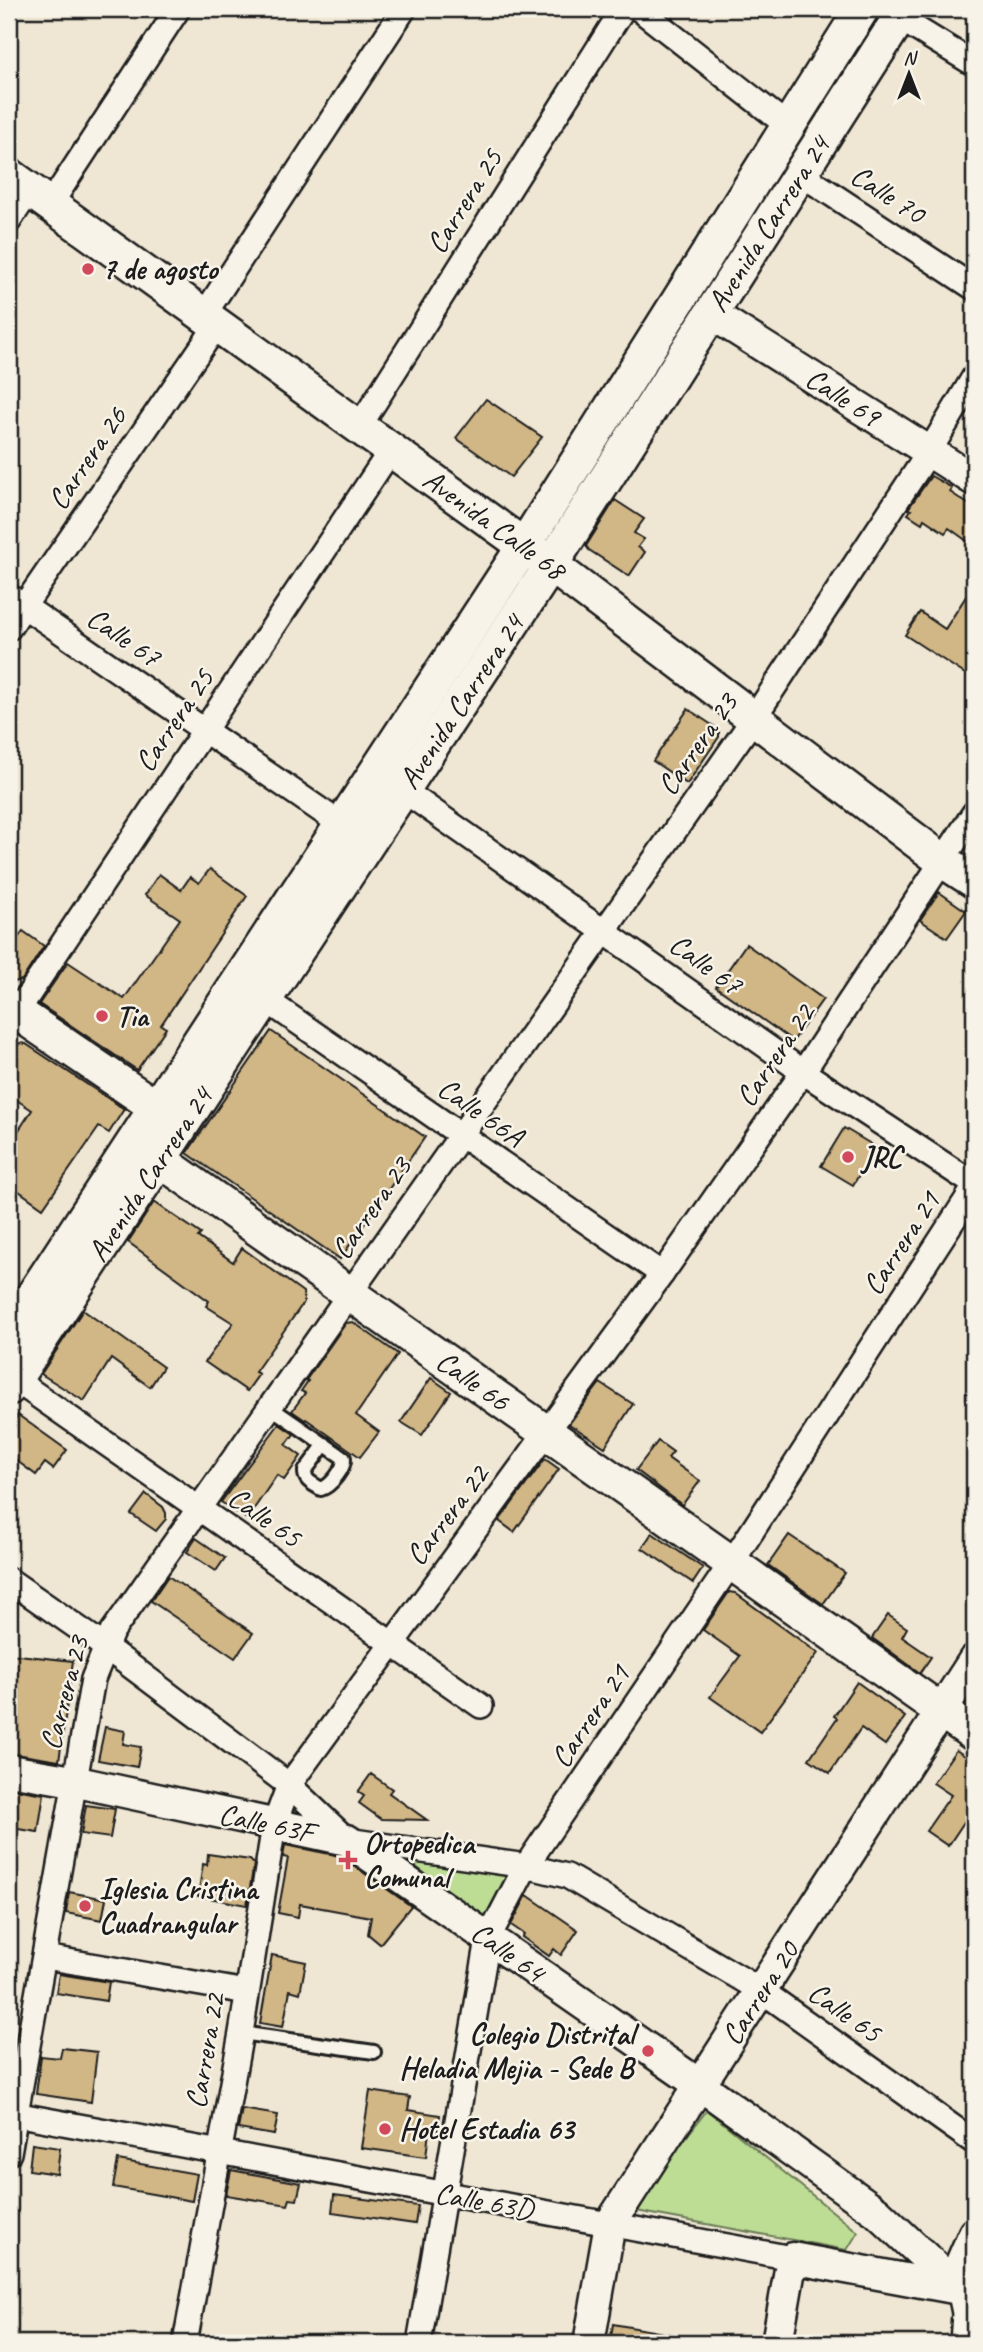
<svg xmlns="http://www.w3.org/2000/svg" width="983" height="2352" viewBox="0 0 983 2352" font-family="Caveat,sans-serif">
<rect width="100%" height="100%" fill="#efe7d4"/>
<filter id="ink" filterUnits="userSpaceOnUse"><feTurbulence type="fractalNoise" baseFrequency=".0143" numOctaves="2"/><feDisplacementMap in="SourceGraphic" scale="14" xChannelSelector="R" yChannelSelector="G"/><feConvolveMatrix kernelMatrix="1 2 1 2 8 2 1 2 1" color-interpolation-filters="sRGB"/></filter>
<g filter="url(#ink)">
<g fill="#bddd95" stroke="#6c7c58" stroke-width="2">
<path d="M406 1859 512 1873 484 1919Z"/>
<path d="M707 2110 858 2232 847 2250 631 2210Z"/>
</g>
<g fill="#d1b686" stroke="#1c1c1c" stroke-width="2">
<path d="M486 399 542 437 511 477 456 438Z"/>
<path d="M931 476 952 488 950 492 974 508V546L949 528 945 533 924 519 922 523 908 514 911 510 908 509Z"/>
<path d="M615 500 644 519 634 533 644 539 638 547 645 552 629 576 589 550 586 546Z"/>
<path d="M974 584V680L905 635 920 612 945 629Z"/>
<path d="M688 709 718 729 719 733V737L687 784 653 761Z"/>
<path d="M210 869 247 896 161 1025 166 1028 137 1070 39 1004 68 962 124 999 180 919 145 895 159 874 181 890 190 877 199 883Z"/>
<path d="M939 892 966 911 947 938 920 920Z"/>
<path d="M23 931 44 946 22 980 9 983V950Z"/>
<path d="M746 944 823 999 793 1041 716 987Z"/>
<path d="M271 1031 425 1137 340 1259 187 1153Z"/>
<path d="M20 1043 26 1044 124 1109 109 1133 99 1127 43 1208 9 1184V1171L17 1159 9 1153V1145L32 1110 9 1095V1054L14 1046Z"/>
<path d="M844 1128 876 1147 853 1185 821 1166Z"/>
<path d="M154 1202 201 1234 198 1237 233 1262 242 1248 303 1292 304 1302 255 1372 259 1374 247 1391 205 1362 233 1323 206 1306 209 1301 128 1242Z"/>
<path d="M83 1310 163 1367 150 1387 111 1359 84 1401 41 1374Z"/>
<path d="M353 1322 398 1354 356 1415 379 1432 360 1457 306 1419 305 1420 292 1411 305 1393 301 1391 308 1381 306 1380 346 1323Z"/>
<path d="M431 1378 451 1392 422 1435 401 1422Z"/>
<path d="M600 1383 633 1404 605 1447 569 1424Z"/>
<path d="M18 1415 67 1450 53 1469 45 1463 36 1475 9 1455V1427Z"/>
<path d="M279 1424 294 1434 286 1445 301 1456 284 1480 277 1475 247 1519 221 1502Z"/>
<path d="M658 1441 673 1452 668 1458 700 1481 682 1505 636 1470Z"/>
<path d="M545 1459 559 1469 514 1532 499 1521Z"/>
<path d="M146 1494 163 1507 166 1513V1519L156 1531 131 1514Z"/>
<path d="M652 1533 703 1568 693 1583 642 1548Z"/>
<path d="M789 1535 845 1573 823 1604 768 1565Z"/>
<path d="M196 1538 225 1558 216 1571 187 1552Z"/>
<path d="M168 1576 253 1633 235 1658 151 1601Z"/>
<path d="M729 1592 735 1593 818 1653 760 1732 710 1697 740 1656 703 1630Z"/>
<path d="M888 1615 907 1628 902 1637 931 1657 920 1673 872 1638Z"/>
<path d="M9 1654 73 1661 59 1761 9 1753Z"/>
<path d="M857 1682 905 1717 885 1745 861 1728 830 1773 809 1759 837 1718 834 1716Z"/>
<path d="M105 1727 125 1731 123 1744 141 1747 137 1767 98 1760Z"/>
<path d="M956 1750 974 1762V1807L948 1846 926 1831 951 1795 933 1783Z"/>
<path d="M371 1774 392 1789 389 1793 427 1820 381 1819 359 1803 364 1796 358 1792Z"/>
<path d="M9 1788 44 1794 38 1832 11 1828 14 1811H9Z"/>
<path d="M86 1805 115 1809 110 1838 81 1834Z"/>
<path d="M285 1845 340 1856 411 1906 380 1944 368 1934 371 1917 300 1904 298 1917 278 1913 288 1858 283 1857Z"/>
<path d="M208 1854 250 1860 254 1864 247 1905 198 1896 203 1864 207 1865Z"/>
<path d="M69 1892 106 1899 102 1920 66 1913Z"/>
<path d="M527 1895 578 1930 561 1955 554 1949 549 1956 522 1937 524 1934 511 1925Z"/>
<path d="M272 1955 306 1962 300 1993 290 1990 283 2027 260 2023Z"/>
<path d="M59 1974 109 1982 106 2001 56 1993Z"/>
<path d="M62 2048 97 2052 91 2102 36 2094 41 2056 60 2058Z"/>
<path d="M370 2091 410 2097 408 2110 440 2115 437 2132 429 2131 426 2157 361 2148Z"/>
<path d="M242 2109 278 2115 274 2135 238 2129Z"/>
<path d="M32 2144 60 2148 57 2174 29 2170Z"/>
<path d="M118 2160 197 2174 192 2201 113 2187Z"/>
<path d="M231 2170 301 2183 297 2200 290 2199 288 2205 226 2195Z"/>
<path d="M334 2195 418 2206 415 2224 332 2212Z"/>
<path d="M613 2324 675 2335 674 2343H610Z"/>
</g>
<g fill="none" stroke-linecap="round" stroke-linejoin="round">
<g stroke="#1c1c1c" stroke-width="18">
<g id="service">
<path d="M270 1407 344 1458C345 1468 331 1486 321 1489 314 1484 304 1481 305 1471L325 1444"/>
<path d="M241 2033 374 2052"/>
</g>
</g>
<g stroke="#1c1c1c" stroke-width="28">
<g id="minor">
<path d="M639 9 788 126"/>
<path d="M899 18 974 64"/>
<path d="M801 174 974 288"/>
<path d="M50 205 178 9"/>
<path d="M9 221 30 190"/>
<path d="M204 315 404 9"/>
<path d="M359 427 623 9"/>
<path d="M9 596 342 825"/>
<path d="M9 628 217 325"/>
<path d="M403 790 803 1072 974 1184"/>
<path d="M266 1000 662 1274"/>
<path d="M9 1024 391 450"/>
<path d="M14 1379 481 1706"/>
<path d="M9 1580 104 1646 289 1785 347 1840 526 1866 567 1876 762 1991 974 2142"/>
<path d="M45 1957 247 1992"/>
<path d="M9 2113 792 2258"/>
<path d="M9 2153 93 1679 112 1632 754 718 929 452 974 377"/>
<path d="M959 2289 964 2313 962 2343"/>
<path d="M185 2343 241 2033 274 1825 289 1785 662 1274 803 1072 974 813"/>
<path d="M419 2343 488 1939 526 1866 736 1556 974 1188"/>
</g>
</g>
<g stroke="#1c1c1c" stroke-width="35">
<g id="tertiary">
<path d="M712 314 974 480"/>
<path d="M9 1770 73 1781 347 1840 700 2085 877 2212 959 2289 974 2298"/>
<path d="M959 2289 961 2263 974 2233"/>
<path d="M589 2343 610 2224 974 1660"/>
<path d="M777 2343 792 2258 959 2289"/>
</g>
</g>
<g stroke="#1c1c1c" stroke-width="38">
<g id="secondary">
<path id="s1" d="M9 175 551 565 943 861 974 881"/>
<path d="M9 1007 175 1120"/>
<path id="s2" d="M160 1160 974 1734"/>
<path d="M9 1332 524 546 862 9"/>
<path id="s3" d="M9 1388 551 565 905 9"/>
</g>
</g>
<use href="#service" stroke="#f7f3e8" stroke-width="12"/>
<use href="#minor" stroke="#f7f3e8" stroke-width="23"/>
<use href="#tertiary" stroke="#f7f3e8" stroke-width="30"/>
<use href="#secondary" stroke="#f7f3e8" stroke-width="33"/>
</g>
</g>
<g fill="#d1495b" stroke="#f7f3e8" stroke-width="2.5">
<circle cx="88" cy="269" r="7"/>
<circle cx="102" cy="1016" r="7"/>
<circle cx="848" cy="1157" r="7"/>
<path d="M344.5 1849.5h7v7h7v7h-7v7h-7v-7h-7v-7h7z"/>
<circle cx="85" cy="1906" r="7"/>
<circle cx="648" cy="2051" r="7"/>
<circle cx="385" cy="2129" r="7"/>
</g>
<g text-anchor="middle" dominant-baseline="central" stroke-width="5" stroke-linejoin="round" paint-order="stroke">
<g font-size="30" fill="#1c1c1c" stroke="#f7f3e8">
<text transform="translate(888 194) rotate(33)">Calle 70</text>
<text transform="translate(464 201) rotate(-58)">Carrera 25</text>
<text stroke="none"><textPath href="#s3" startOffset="1390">Avenida Carrera 24</textPath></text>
<text transform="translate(843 397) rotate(33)">Calle 69</text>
<text transform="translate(87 458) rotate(-56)">Carrera 26</text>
<text stroke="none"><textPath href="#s1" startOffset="598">Avenida Calle 68</textPath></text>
<text transform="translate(124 637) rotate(34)">Calle 67</text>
<text stroke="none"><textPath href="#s3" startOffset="822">Avenida Carrera 24</textPath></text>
<text transform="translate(174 720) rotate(-56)">Carrera 25</text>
<text transform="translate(697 744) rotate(-55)">Carrera 23</text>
<text transform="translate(706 964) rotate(36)">Calle 67</text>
<text transform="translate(775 1055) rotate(-56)">Carrera 22</text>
<text transform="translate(481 1112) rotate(35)">Calle 66A</text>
<text stroke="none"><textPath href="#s3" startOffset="256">Avenida Carrera 24</textPath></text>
<text transform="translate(371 1208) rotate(-55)">Carrera 23</text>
<text transform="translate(901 1243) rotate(-57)">Carrera 21</text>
<text stroke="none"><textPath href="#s2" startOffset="383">Calle 66</textPath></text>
<text transform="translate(447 1515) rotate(-53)">Carrera 22</text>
<text transform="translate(265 1517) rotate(35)">Calle 65</text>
<text transform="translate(64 1693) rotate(-75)">Carrera 23</text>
<text transform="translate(590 1716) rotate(-56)">Carrera 21</text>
<text transform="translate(266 1823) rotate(12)">Calle 63F</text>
<text transform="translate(508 1952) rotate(35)">Calle 64</text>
<text transform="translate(760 1993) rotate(-57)">Carrera 20</text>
<text transform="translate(845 2012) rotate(35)">Calle 65</text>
<text transform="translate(205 2051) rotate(-80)">Carrera 22</text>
<text transform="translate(484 2201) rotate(10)">Calle 63D</text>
</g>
<g font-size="30" font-weight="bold" fill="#1c1c1c" stroke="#f7f3e8" text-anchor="start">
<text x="102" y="269">7 de agosto</text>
<text x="116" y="1016">Tia</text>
<text x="862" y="1157">JRC</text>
<text x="364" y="1843">Ortopedica<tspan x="364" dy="34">Comunal</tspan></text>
<text x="99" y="1889">Iglesia Cristina<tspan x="99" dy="34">Cuadrangular</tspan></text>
<text x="634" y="2034" text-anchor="end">Colegio Distrital<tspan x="634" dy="34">Heladia Mejia - Sede B</tspan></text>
<text x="399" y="2129">Hotel Estadia 63</text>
</g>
</g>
<rect width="983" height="2352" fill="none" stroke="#f7f3e8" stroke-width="35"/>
<rect x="18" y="18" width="948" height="2317" fill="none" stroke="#1c1c1c" stroke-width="2.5" filter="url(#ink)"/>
<g transform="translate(909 74)" stroke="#f7f3e8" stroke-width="5" paint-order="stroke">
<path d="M0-5L12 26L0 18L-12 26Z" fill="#1c1c1c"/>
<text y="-10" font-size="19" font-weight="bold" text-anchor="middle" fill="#1c1c1c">N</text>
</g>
</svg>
